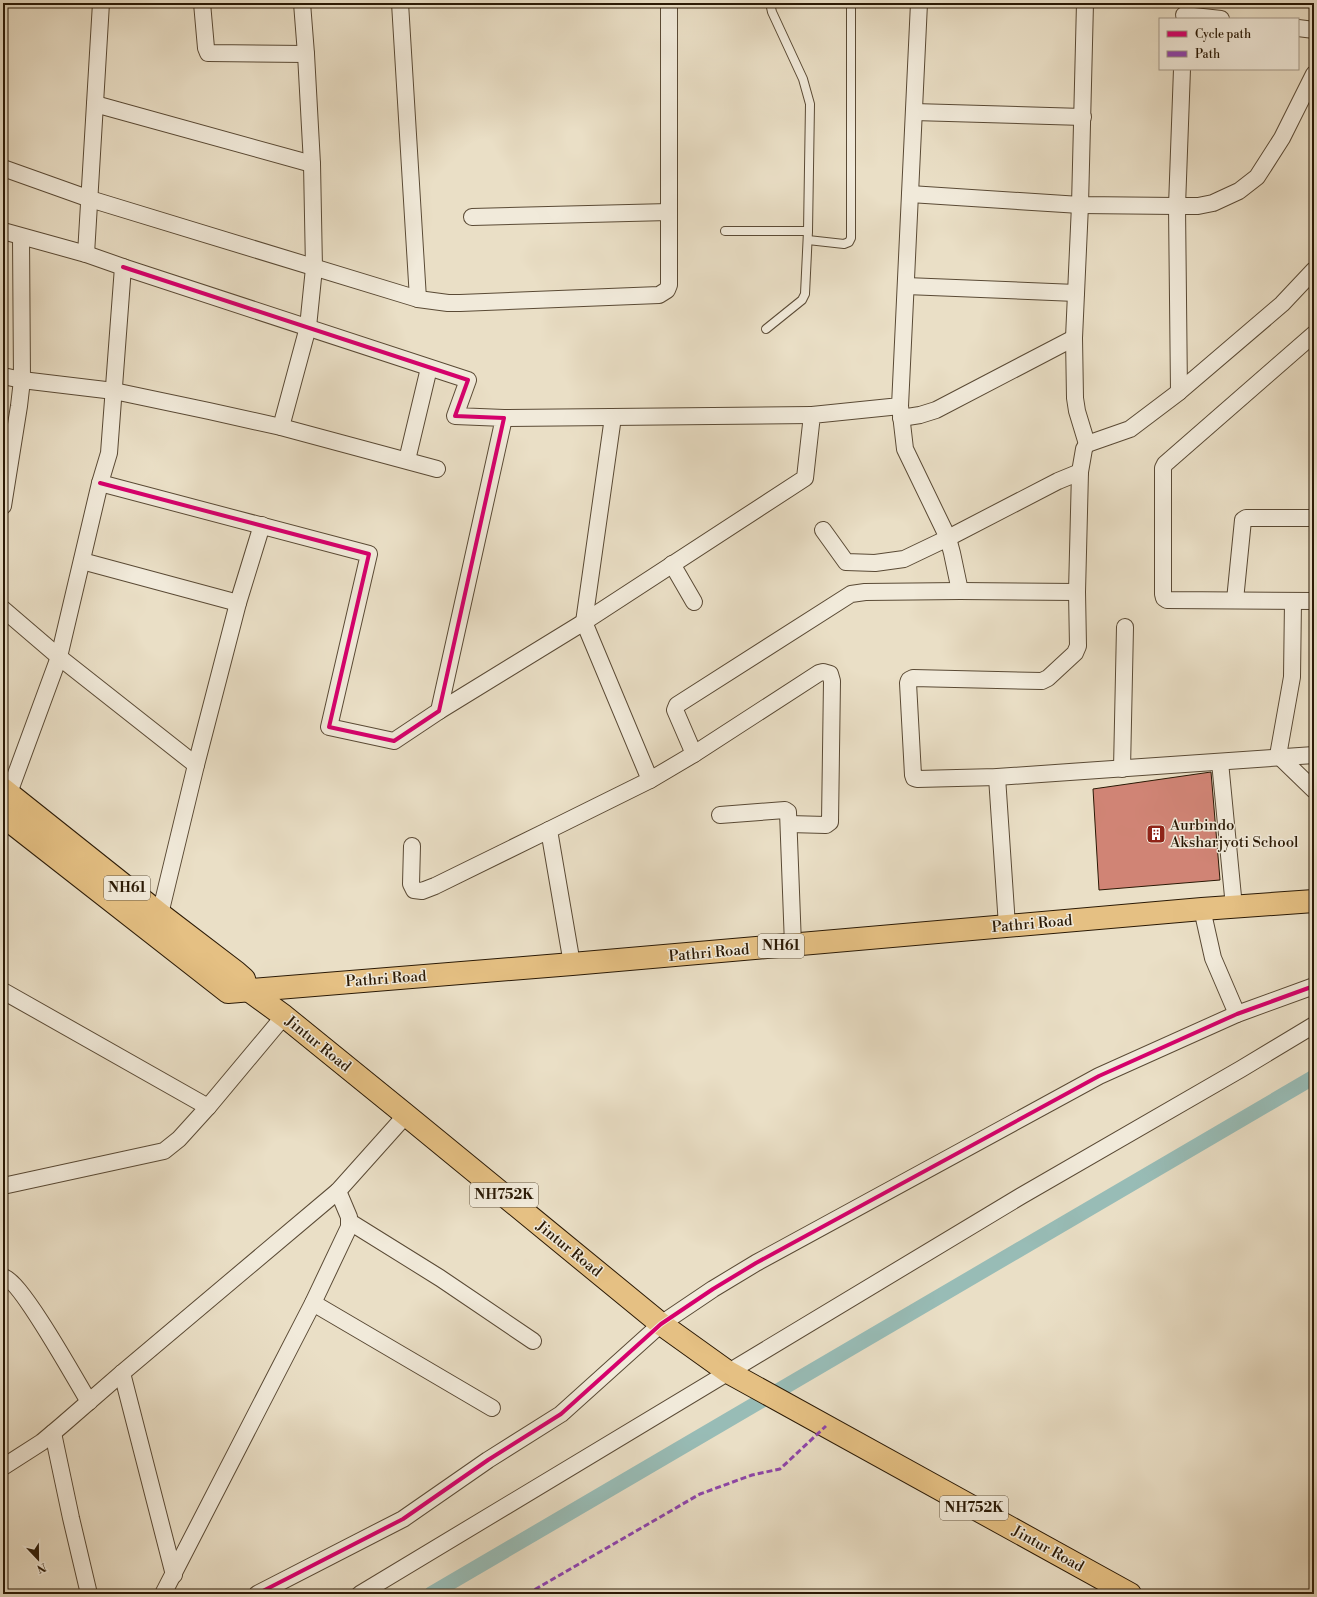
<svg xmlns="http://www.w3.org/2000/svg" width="1317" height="1597" viewBox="0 0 1317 1597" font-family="'Libre Bodoni',serif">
<rect width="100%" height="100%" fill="#eadfc6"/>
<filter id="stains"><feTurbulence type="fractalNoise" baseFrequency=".005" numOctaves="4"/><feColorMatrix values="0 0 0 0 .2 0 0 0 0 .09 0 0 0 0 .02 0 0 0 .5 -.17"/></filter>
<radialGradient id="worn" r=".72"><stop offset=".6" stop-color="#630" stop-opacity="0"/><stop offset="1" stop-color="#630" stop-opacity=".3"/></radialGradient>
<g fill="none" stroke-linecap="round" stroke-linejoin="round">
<path stroke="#98bcb6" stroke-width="15" d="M431 1594 1314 1077"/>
</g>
<path fill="#d08475" stroke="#2a1905" d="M1211 772 1220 880 1099 890 1093 789Z"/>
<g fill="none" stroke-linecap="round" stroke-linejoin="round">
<g stroke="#5a4a35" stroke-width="10">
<g id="service">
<path d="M725 231H808"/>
<path d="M808 240 844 244 849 242 851 238V3"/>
<path d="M766 329 802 300 805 294 808 231 810 104 803 79 772 12 770 3"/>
</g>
</g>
<g stroke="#5a4a35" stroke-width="18">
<g id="minor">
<path d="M202 3 206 48 208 53 306 54"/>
<path d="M400 3 418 299"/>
<path d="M1085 3 1080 205 1074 338 1075 398 1077 411 1087 444"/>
<path d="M1184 15 1221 19"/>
<path d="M1298 28 1314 30"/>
<path d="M95 104 312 164"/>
<path d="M914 112 1083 117"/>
<path d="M3 168 90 199 418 299 448 303H460L659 295 667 290 669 285V3"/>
<path d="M910 194 1080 205 1177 206H1198L1213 203 1239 191 1257 177 1282 138 1314 74"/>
<path d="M472 217 669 212"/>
<path d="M3 231 86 254 123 267 109 453 100 483 59 657 9 793"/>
<path d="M86 254 101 3"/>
<path d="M1314 270 1282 304 1179 392 1130 429 1090 443 1087 444 1084 449 1080 472 1077 592 1078 646 1075 653 1048 678 1042 681 913 678 909 680 908 683 913 775 914 778 917 779 997 777 1314 755"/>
<path d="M906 286 1076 293"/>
<path d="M1314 334 1165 464 1163 468V594L1164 598 1167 600 1314 601"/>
<path d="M3 376 22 380 114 391 209 411 281 427 437 469"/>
<path d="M1179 392 1177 206 1182 69"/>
<path d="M900 406 905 449 948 538 952 553 960 591"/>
<path d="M504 418 812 415"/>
<path d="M901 418 920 415 936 410 1074 338"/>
<path d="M281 427 308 327 314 268 312 164 306 54 302 3"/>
<path d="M407 460 429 368"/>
<path d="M100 483 369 554 329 727 394 741 439 711 504 418 455 416 468 380 123 267"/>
<path d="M3 506 19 406 22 380 21 237"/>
<path d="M823 530 846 562 875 563 904 559 948 538 1058 481 1080 472"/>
<path d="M82 561 238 603"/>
<path d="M672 564 694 602"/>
<path d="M1235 600 1243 520 1246 518H1314"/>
<path d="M1293 601 1292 677 1279 750 1283 760 1314 790"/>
<path d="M3 609 59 657 196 765 160 914"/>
<path d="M584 622 805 478 812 415 900 406 919 3"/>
<path d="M584 622 613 417"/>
<path d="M439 711 584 622 650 780 549 830 572 964"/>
<path d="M694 754 675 710 677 705 851 594 865 592 960 591 1077 592"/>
<path d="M1220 762 1234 907"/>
<path d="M196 765 238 603 262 525"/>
<path d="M1122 769 1125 627"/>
<path d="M997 777 1007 926"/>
<path d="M650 780 694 754 819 673 823 672 830 674 832 681 830 822 826 825 789 824"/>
<path d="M720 815 785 810 788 812 793 945"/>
<path d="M412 846 411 884 414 890 422 891 435 886 549 830"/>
<path d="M1202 909 1213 958 1237 1014"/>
<path d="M3 991 208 1107"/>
<path d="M3 1186 164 1151 179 1139 208 1107 284 1016"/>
<path d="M350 1222 440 1278 533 1341"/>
<path d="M3 1277C20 1279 77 1382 89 1402"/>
<path d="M313 1303 492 1408"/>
<path d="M122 1373 174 1575"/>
<path d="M53 1433 71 1518 89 1594"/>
<path d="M3 1467 42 1442 61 1426 122 1373 338 1191 406 1115"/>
<path d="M163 1594 313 1303 349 1227V1217L338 1191"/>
<path d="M257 1594 403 1519 488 1460 561 1414 661 1324 713 1289 756 1263 1099 1076 1237 1014 1314 986"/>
<path d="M360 1594 1021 1196 1241 1069 1314 1025"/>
</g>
</g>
<g stroke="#2a1905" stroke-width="24">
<g id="trunk">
<path d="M3 789 160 914 236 972 244 979 247 989 284 1016 406 1115 661 1324 728 1372 1130 1594"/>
<path d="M3 816 228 992 572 964 1202 909 1314 901"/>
</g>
</g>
<use href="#service" stroke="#f1eada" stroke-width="8"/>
<use href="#minor" stroke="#f1eada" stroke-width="16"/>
<use href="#trunk" stroke="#e5c083" stroke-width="22"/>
<path stroke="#8e44ad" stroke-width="3" stroke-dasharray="6 3" stroke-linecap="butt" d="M527 1594 700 1494 752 1475 780 1469 826 1426"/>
<g stroke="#f1eada" stroke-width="6">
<g id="cycleway">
<path d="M100 483 369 554 329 727 394 741 439 711 504 418 455 416 468 380 123 267"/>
<path d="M257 1594 403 1519 488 1460 561 1414 661 1324 713 1289 756 1263 1099 1076 1237 1014 1314 986"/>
</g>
</g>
<use href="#cycleway" stroke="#d6006c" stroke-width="4"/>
</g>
<defs>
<g id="building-square" transform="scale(1)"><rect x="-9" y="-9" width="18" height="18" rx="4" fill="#8f2418" stroke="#f1eada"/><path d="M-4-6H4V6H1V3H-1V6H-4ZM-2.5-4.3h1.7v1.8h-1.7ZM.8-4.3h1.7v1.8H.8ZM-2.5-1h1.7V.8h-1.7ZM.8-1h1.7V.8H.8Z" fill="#fff"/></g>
</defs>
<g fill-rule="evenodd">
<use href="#building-square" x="1156" y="834"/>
</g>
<g text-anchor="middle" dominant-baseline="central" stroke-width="3" stroke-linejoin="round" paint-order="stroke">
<g fill="#f1eada" stroke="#665845" stroke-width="1">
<rect x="104" y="876" width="46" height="24" rx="3"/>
<rect x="758" y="934" width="46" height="24" rx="3"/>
<rect x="470" y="1183" width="68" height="24" rx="3"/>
<rect x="940" y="1496" width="68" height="24" rx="3"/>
</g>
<g font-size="14" font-weight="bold" fill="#2a1905">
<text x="127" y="888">NH61</text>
<text x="781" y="946">NH61</text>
<text x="504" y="1195">NH752K</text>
<text x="974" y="1508">NH752K</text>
</g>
<g font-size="15" fill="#2a1905" stroke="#f1eada" text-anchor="start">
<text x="1170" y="825">Aurbindo<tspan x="1170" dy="17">Aksharjyoti School</tspan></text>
</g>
<g font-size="15" fill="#2a1905" stroke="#f1eada">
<text transform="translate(1032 924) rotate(-5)">Pathri Road</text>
<text transform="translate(709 953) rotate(-5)">Pathri Road</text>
<text transform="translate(386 979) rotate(-4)">Pathri Road</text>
<text transform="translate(318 1044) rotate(39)">Jintur Road</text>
<text transform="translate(569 1249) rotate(39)">Jintur Road</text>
<text transform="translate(1048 1549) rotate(29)">Jintur Road</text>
</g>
</g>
<rect width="1317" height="1597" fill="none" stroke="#eadfc6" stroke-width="16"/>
<rect x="4" y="4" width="1309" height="1589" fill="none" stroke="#2a1905" stroke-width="2"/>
<rect x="8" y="8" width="1301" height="1581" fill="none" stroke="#2a1905"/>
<rect x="1159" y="18" width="140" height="52" fill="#f1eada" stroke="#a19685"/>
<rect x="1167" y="31" width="20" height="6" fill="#d6006c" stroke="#a19685"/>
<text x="1195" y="38" font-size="12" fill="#2a1905">Cycle path</text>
<rect x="1167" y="51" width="20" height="6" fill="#8e44ad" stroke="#a19685"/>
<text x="1195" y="58" font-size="12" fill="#2a1905">Path</text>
<g transform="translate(38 1559) rotate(158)" stroke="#f1eada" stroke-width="3" paint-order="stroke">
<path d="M0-3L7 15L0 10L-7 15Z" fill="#2a1905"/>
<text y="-6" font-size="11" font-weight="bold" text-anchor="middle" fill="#2a1905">N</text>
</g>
<rect width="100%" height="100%" filter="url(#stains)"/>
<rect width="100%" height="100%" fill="url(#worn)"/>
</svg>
